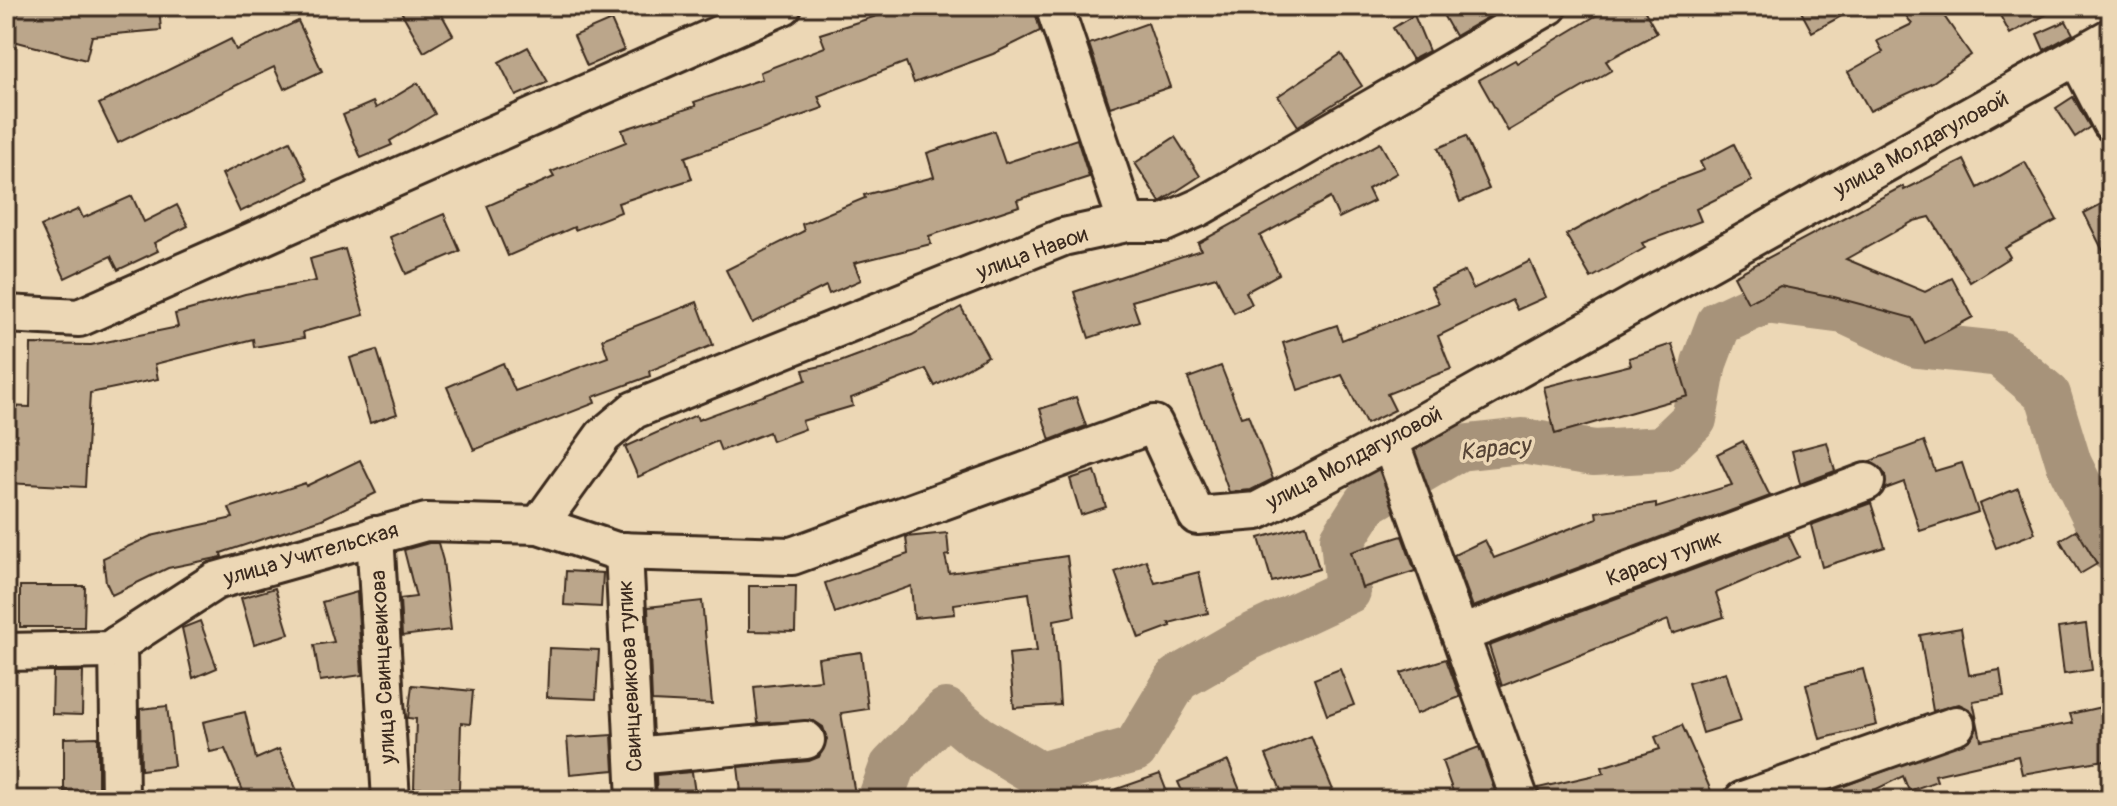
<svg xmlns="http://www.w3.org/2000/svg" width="2117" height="806" viewBox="0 0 2117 806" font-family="Pangolin,sans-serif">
<rect width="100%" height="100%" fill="#ecd7b5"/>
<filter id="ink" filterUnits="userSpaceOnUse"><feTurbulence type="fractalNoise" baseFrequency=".0125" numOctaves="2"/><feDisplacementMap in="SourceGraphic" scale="16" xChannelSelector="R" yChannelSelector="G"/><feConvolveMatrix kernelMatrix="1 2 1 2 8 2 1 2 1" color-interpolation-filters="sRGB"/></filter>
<g filter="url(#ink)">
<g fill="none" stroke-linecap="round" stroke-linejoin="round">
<path stroke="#a7937a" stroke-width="46" d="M880 800 892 767 946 711 978 738 1040 775 1135 749 1177 679 1248 638 1348 591 1343 539 1366 503 1459 448 1522 441 1594 453 1663 449 1694 419 1704 363 1719 323 1766 301 1844 311 1917 345 2000 354 2048 395 2069 464 2111 549"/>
</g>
<g fill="#bba68b" stroke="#3b2a1e" stroke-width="2">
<path d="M13 6H159L161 30 92 36 86 60 6 39Z"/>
<path d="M398 6H437L453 35 424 52Z"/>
<path d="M908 6H1034L1040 31 993 54 914 83 906 62 818 96 823 108 685 157 692 179 618 203 621 212 575 230 574 227 508 256 487 206 554 177 551 172 626 142 622 130 696 106 694 102 762 79 760 72 825 47 820 34Z"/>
<path d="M1438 6H1507L1455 36Z"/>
<path d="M1612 6H1642L1657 33 1606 61 1612 70 1508 131 1479 80 1515 60 1517 63Z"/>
<path d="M1798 6H1860L1812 32Z"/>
<path d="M1899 6H1937L1971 55 1933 82 1870 111 1848 72 1883 52 1877 41 1912 24Z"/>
<path d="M1995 6H2062L2010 34Z"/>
<path d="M1414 15 1429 51 1412 60 1393 28Z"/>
<path d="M611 20 624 50 587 66 574 36Z"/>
<path d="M298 21 322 71 284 89 274 67 118 143 99 104 231 39 236 50Z"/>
<path d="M2066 21 2073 34 2044 50 2037 34Z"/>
<path d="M1148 23 1170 87 1110 107 1089 44Z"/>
<path d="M528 47 548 82 516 96 499 62Z"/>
<path d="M1341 54 1362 86 1298 126 1278 96Z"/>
<path d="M418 83 435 114 390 141 392 145 361 158 343 115 373 102 376 108Z"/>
<path d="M2073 97 2090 127 2075 137 2056 108Z"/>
<path d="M994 131 1005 163 1077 139 1089 177 1017 200 1019 206 929 236 931 244 854 263 861 280 829 294 826 286 752 323 726 270 804 231 802 224 865 198 864 195 934 177 927 153Z"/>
<path d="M1466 136 1489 189 1460 202 1438 148Z"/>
<path d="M1175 137 1200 176 1160 202 1135 163Z"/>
<path d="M290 141 308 179 240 212 222 174Z"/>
<path d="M1380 143 1397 173 1368 189 1374 201 1339 218 1330 198 1260 236 1279 274 1246 292 1252 304 1234 313 1216 277 1132 301 1139 321 1089 338 1074 292 1201 250 1198 243Z"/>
<path d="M1734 144 1752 181 1696 209 1701 221 1642 243 1645 248 1591 278 1566 235 1645 192 1704 170 1700 162Z"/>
<path d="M1964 160 1978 188 2025 162 2057 220 2005 248 2010 257 1970 282 1930 217 1914 221 1846 259 1925 292 1952 278 1973 317 1925 343 1912 318 1834 297 1780 286 1748 303 1734 276 1903 186 1904 190Z"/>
<path d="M132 196 144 222 177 205 188 226 154 243 158 251 118 270 111 256 65 278 41 226 79 209 83 218Z"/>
<path d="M2111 199V267L2084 213Z"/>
<path d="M444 214 460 251 406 274 390 237Z"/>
<path d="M345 249 364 315 303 332 304 338 254 347 253 339 155 364 158 379 90 393 85 487 6 483V406L30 407 31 344 91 345 178 327 175 314 245 294 316 281 310 259Z"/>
<path d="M1530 261 1546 297 1517 310 1512 300 1438 336 1451 369 1387 394 1395 410 1366 424 1342 375 1298 390 1283 343 1337 325 1342 340 1439 303 1431 287 1465 271 1473 289Z"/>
<path d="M697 302 713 345 649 371 650 376 593 397 595 403 474 450 447 387 503 363 515 391 608 357 602 339Z"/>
<path d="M961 307 988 356 935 386 926 369 851 398 853 406 802 421 805 429 772 441 769 432 721 451 717 441 638 477 625 447 696 415 698 420 806 380 803 370 840 362 912 335Z"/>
<path d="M1672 344 1688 396 1555 434 1544 387 1631 365 1629 358Z"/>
<path d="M377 350 397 414 370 423 350 358Z"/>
<path d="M1221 366 1241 417 1248 415 1273 479 1251 490 1229 492 1188 378Z"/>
<path d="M1076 397 1086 426 1050 440 1040 409Z"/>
<path d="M1743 441 1770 496 1473 607 1454 555 1485 540 1494 558 1597 518 1596 512 1656 503V508L1732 485 1717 454Z"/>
<path d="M1924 441 1935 471 1962 463 1978 512 1920 531 1904 482 1885 489V474L1870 461Z"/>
<path d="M1827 442 1835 471 1800 484 1792 451Z"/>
<path d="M360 460 376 493 322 519 221 553 222 557 168 568 112 595 106 582 103 558 151 536 233 518 229 508 305 483 306 486Z"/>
<path d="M1095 471 1106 507 1081 515 1070 479Z"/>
<path d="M2018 488 2035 533 1996 548 1979 504Z"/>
<path d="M1871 503 1885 547 1822 567 1811 525Z"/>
<path d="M1306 525 1319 569 1272 582 1259 538Z"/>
<path d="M2077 530 2097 564 2080 574 2060 540Z"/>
<path d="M947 533 949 555 945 556 949 573 1067 556 1075 616 1054 620 1060 705 1014 708 1009 654 1037 651 1029 593 954 604 955 614 914 618 911 586 835 613 825 583 908 554 906 537Z"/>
<path d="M1788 534 1799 557 1716 593 1724 617 1672 634 1668 620 1502 686 1489 646Z"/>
<path d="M1402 536 1415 571 1362 588 1351 552Z"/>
<path d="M429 543H438L443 561 451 630 402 636 400 599 416 597 404 550Z"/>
<path d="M1146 560 1155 583 1199 572 1208 613 1169 623 1171 626 1139 638 1115 572Z"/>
<path d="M566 571 603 573 601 607 564 605Z"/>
<path d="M20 586H85L84 627H20Z"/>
<path d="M749 586H796L795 632 749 631Z"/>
<path d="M275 588 289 634 254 644 241 598Z"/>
<path d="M357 592 362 675 320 681 314 645 334 642 322 602Z"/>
<path d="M702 601 712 704 652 701 648 607Z"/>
<path d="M200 621 217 668 193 678 182 628Z"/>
<path d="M2086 624 2092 670 2064 674 2058 628Z"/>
<path d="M1961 628 1969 675 2000 670 2004 696 1973 701 1981 740 2073 723 2070 714 2106 706 2111 728V759L2022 774 2018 756 1935 775 1937 781 1909 791 1903 776 1854 800H1806L1971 739 1977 728 1975 717 1969 709 1959 704 1933 711 1920 635Z"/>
<path d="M549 648 599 650 596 699 547 697Z"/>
<path d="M861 652 868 709 841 713 855 794 819 800H742L738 767 809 761 819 757 827 739 823 727 814 721 758 723 754 687 821 680 818 658Z"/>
<path d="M1446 659 1460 697 1416 714 1401 673Z"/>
<path d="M1340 669 1354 705 1327 715 1314 679Z"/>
<path d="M1863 669 1877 725 1820 739 1806 684Z"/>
<path d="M53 672H83L82 715 52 714Z"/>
<path d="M1726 672 1741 721 1703 733 1688 683Z"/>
<path d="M412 685 473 691 470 724 461 723 459 789 414 788 416 719 408 718Z"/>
<path d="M167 706 174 766 141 770 140 709Z"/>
<path d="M245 712 256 759 279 749 301 800H247L225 749 210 752 203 722Z"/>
<path d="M1682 725 1712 793 1697 800H1540L1538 788 1604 773 1602 767 1660 749 1655 737Z"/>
<path d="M612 735 614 770 570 774 567 738Z"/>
<path d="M1311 736 1337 800H1285L1266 755Z"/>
<path d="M98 737V791H64V738Z"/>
<path d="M1479 747 1498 800H1456L1442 761Z"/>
<path d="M1228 761 1244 800H1186L1178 782Z"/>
<path d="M692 772 696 800H657L656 775Z"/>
<path d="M1160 774 1170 800H1094V797Z"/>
</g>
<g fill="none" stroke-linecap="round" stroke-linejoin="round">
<g stroke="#3b2a1e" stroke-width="42">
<g id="minor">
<path d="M1054 6 1127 223"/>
<path d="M2077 57 2111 123"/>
<path d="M6 314 79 318 783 6"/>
<path d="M1390 441 1520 800"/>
<path d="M539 525 603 436 634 410 1063 237 1127 223H1164L1200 207 1549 6"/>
<path d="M375 535 391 800"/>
<path d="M624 551 636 800"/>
<path d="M1461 634 1866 482"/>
<path d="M118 644 120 800"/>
<path d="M6 652 109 650 215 581 426 522 539 525 616 551 792 556 1154 424 1197 516 1257 511 1390 441 2111 37"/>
<path d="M634 756 806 740"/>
<path d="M1743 800 1956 725"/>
</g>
</g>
<use href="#minor" stroke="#ecd7b5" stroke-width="36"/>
</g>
</g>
<g text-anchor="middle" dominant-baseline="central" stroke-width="7" stroke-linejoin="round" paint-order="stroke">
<g font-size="22" fill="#3b2a1e" stroke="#ecd7b5">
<text transform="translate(1921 144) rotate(-29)">улица Молдагуловой</text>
<text transform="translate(1032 253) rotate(-20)">улица Навои</text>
<text transform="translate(1354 458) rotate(-28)">улица Молдагуловой</text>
<text transform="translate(311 554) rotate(-16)">улица Учительская</text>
<text transform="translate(1664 558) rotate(-21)">Карасу тупик</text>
<text transform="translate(383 667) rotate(-93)">улица Свинцевикова</text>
<text transform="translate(630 676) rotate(-93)">Свинцевикова тупик</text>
</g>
<g font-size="24" font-style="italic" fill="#564435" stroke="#ecd7b5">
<text transform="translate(1495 449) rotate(-6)">Карасу</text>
</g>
</g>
<rect width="2117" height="806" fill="none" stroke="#ecd7b5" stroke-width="32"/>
<rect x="16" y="16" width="2085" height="774" fill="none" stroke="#3b2a1e" stroke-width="3" filter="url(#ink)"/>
</svg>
